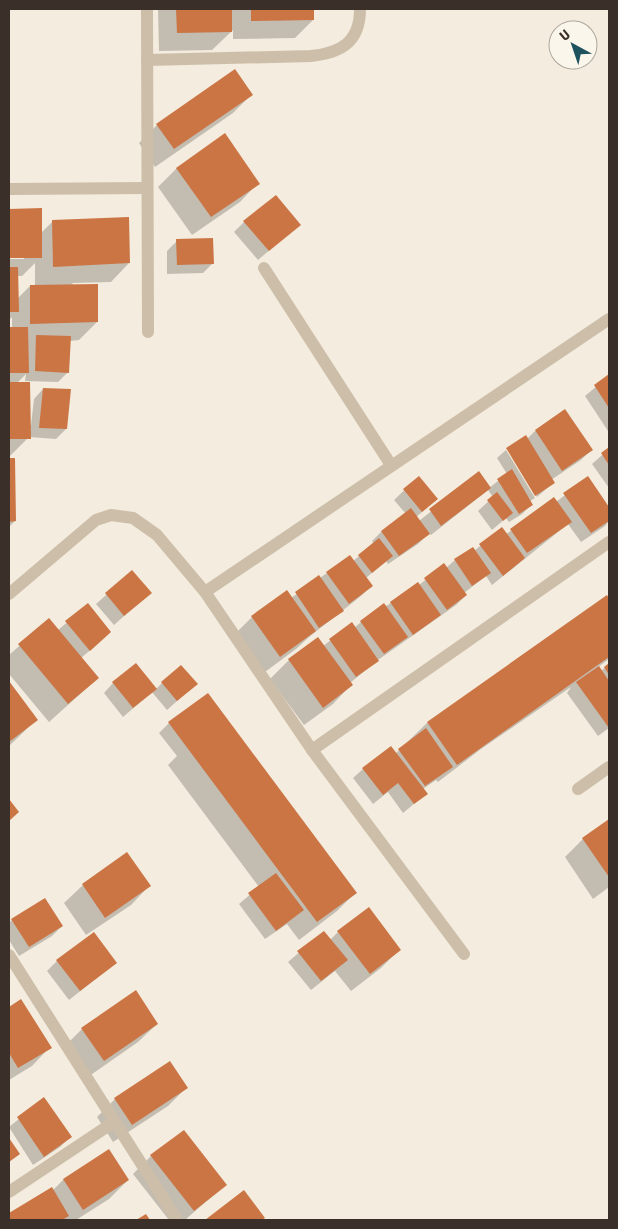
<svg xmlns="http://www.w3.org/2000/svg" width="618" height="1229" viewBox="0 0 618 1229" font-family="'Asap Condensed',sans-serif">
<rect width="100%" height="100%" fill="#f4ecde"/>
<g fill="#0003" fill-rule="evenodd">
<path d="M158 9H313V20L295 38 233 39V30L212 50 159 51Z"/>
<path d="M252 94 233 113 155 167 139 143 157 125Z"/>
<path d="M177 168 258 183 240 202 192 235 158 187Z"/>
<path d="M9 210H40L41 233 53 221 129 263 111 282 72 283 97 322 79 340 70 341 68 372 58 382 25 381 26 374 16 384 29 425H31L34 399 43 389 66 429 56 439 29 437 9 457V328H12V317L9 320V259H24V256L9 257ZM35 263V286H30L17 299V276H22Z"/>
<path d="M244 222 299 225 258 260 234 232Z"/>
<path d="M177 241 213 263 203 273 167 274V251Z"/>
<path d="M609 376V430L608 431 585 396Z"/>
<path d="M565 411 591 450 581 460 551 480 553 483 537 497 509 449H506L526 437 527 439 535 431Z"/>
<path d="M609 449V488L592 464Z"/>
<path d="M506 450 535 498 530 501 532 504 522 514 509 522 506 518 492 530 478 511 493 497 488 490 431 535 429 533 418 544 388 564 386 561 366 578 371 586 361 596 309 637 296 649 261 675 233 636 252 617 287 592 291 598 350 557 353 561 374 544 372 541 381 532 406 514 394 500 418 477 427 508 416 517 419 521 479 473 489 488 507 474 497 458Z"/>
<path d="M9 459H14L15 521 9 527Z"/>
<path d="M587 478 609 509V521L605 526 581 542 568 524 492 585 486 576 464 593 466 595 456 605 378 660 350 683 351 685 333 704 304 725 270 679 289 660 318 639 323 646 352 624 354 628 361 622 419 585 444 565 446 568 455 560 474 551 502 528 506 534 556 502Z"/>
<path d="M132 572 150 593 114 625 96 604Z"/>
<path d="M609 595V659L598 667 601 671 609 664V728L598 736 567 693 571 687 481 749 438 782 436 780 423 789 426 794 403 813 388 792 373 804 353 778 363 769 396 753 427 723Z"/>
<path d="M88 605 100 642 81 658 98 678 49 722 9 674V655L49 620 58 630Z"/>
<path d="M9 683 36 720 9 746Z"/>
<path d="M113 683 156 689 162 683 196 684 167 710 152 692 123 717 104 693Z"/>
<path d="M169 723 355 893 337 911 299 940 287 924 265 939 239 904 259 887 168 765 177 756 159 733Z"/>
<path d="M609 820V887L593 899 565 857 583 839Z"/>
<path d="M83 885 149 886 131 905 86 935 64 903Z"/>
<path d="M12 920 62 926 52 936 19 956 9 940V923Z"/>
<path d="M323 932 330 940 338 932 399 950 381 968 351 991 335 971 311 990 288 962Z"/>
<path d="M57 961 116 963 69 1000 47 971Z"/>
<path d="M21 1000 50 1047 32 1066 9 1080V1008Z"/>
<path d="M157 1024 138 1042 85 1079 64 1047 82 1029Z"/>
<path d="M187 1087 168 1106 113 1142 97 1117 115 1099Z"/>
<path d="M44 1099 70 1137 60 1147 33 1165 9 1127Z"/>
<path d="M151 1156 225 1185 185 1220H169L133 1174Z"/>
<path d="M64 1179 128 1180 109 1199 76 1220H9V1214L51 1189 52 1191Z"/>
<path d="M244 1192 263 1218 261 1220H207Z"/>
</g>
<g fill="#cb7545">
<path d="M176 9H232V32L177 33Z"/>
<path d="M251 9H314V20L251 21Z"/>
<path d="M235 69 253 95 174 149 156 124Z"/>
<path d="M225 133 260 184 211 217 176 168Z"/>
<path d="M276 195 301 225 269 251 243 221Z"/>
<path d="M42 208V258H9V209Z"/>
<path d="M129 217 130 263 53 267 52 220Z"/>
<path d="M213 238 214 264 177 265 176 239Z"/>
<path d="M9 267H18L19 312H9Z"/>
<path d="M98 284V322L30 324V285Z"/>
<path d="M9 327H28L29 373H9Z"/>
<path d="M36 335 71 336 69 373 35 371Z"/>
<path d="M609 374V408L594 385Z"/>
<path d="M9 382H30L31 439H9Z"/>
<path d="M43 388 71 389 67 429 39 428Z"/>
<path d="M565 409 593 450 562 471 535 430Z"/>
<path d="M526 435 555 483 535 496 506 448Z"/>
<path d="M609 447V465L601 453Z"/>
<path d="M9 458H15L16 521 9 522Z"/>
<path d="M512 469 533 505 519 514 497 479Z"/>
<path d="M479 471 491 488 441 526 429 509Z"/>
<path d="M419 476 438 499 422 512 403 489Z"/>
<path d="M588 476 609 507V521L591 533 563 493Z"/>
<path d="M497 492 513 513 503 521 487 500Z"/>
<path d="M554 497 572 522 527 553 510 529Z"/>
<path d="M411 508 430 534 399 556 381 531Z"/>
<path d="M502 527 525 558 503 576 479 544Z"/>
<path d="M379 538 393 556 372 573 358 555Z"/>
<path d="M473 547 491 573 472 586 454 559Z"/>
<path d="M350 555 373 586 349 604 326 572Z"/>
<path d="M444 563 467 595 447 610 424 578Z"/>
<path d="M132 570 152 593 124 616 105 593Z"/>
<path d="M319 575 344 611 319 628 295 592Z"/>
<path d="M418 582 441 615 413 635 390 602Z"/>
<path d="M287 590 316 631 280 657 251 616Z"/>
<path d="M607 595 609 599V657L457 765 427 722Z"/>
<path d="M88 603 111 632 90 651 65 621Z"/>
<path d="M384 603 408 637 384 654 360 621Z"/>
<path d="M49 618 99 678 68 704 18 644Z"/>
<path d="M352 622 379 661 356 677 329 639Z"/>
<path d="M318 637 353 685 323 708 288 659Z"/>
<path d="M136 663 157 689 133 708 112 682Z"/>
<path d="M609 663V675L604 667Z"/>
<path d="M181 665 198 684 177 701 161 682Z"/>
<path d="M599 666 609 681V728L576 682Z"/>
<path d="M9 681 38 720 9 742Z"/>
<path d="M208 693 357 893 317 922 168 722Z"/>
<path d="M426 728 453 767 425 786 398 749Z"/>
<path d="M391 746 428 794 414 804 398 783 383 795 362 768Z"/>
<path d="M9 799 19 812 9 821Z"/>
<path d="M609 819V877L582 838Z"/>
<path d="M127 852 151 886 105 918 82 884Z"/>
<path d="M276 873 304 910 276 931 248 893Z"/>
<path d="M45 898 63 926 29 947 11 919Z"/>
<path d="M369 907 401 950 370 974 337 931Z"/>
<path d="M324 931 348 960 321 981 297 951Z"/>
<path d="M94 932 117 963 80 991 56 960Z"/>
<path d="M136 990 158 1024 104 1061 81 1028Z"/>
<path d="M21 999 52 1048 18 1068 9 1053V1007Z"/>
<path d="M170 1061 188 1088 132 1125 114 1098Z"/>
<path d="M44 1097 72 1137 44 1157 17 1117Z"/>
<path d="M184 1130 227 1185 194 1211 150 1155Z"/>
<path d="M9 1138 20 1154 9 1162Z"/>
<path d="M109 1149 129 1180 83 1210 63 1179Z"/>
<path d="M52 1187 69 1216 62 1220H9V1213Z"/>
<path d="M244 1190 265 1218 262 1220H205Z"/>
<path d="M146 1214 150 1220H136Z"/>
</g>
<g fill="none" stroke-linecap="round" stroke-linejoin="round">
<g stroke="#cdbea9" stroke-width="12">
<path d="M147 9 148 332"/>
<path d="M147 60 311 56C341 53 360 42 360 9"/>
<path d="M9 189 147 188"/>
<path d="M264 268 391 465"/>
<path d="M205 592 609 319"/>
<path d="M9 594 96 520 111 515 133 518 157 535 205 592 312 750 464 954"/>
<path d="M312 750 609 542"/>
<path d="M578 789 609 767"/>
<path d="M9 955 177 1220"/>
<path d="M9 1192 114 1122"/>
</g>
</g>
<rect width="618" height="1229" fill="none" stroke="#3a3029" stroke-width="20"/>
<g transform="translate(573 45) rotate(320)"><circle r="24" fill="#fbf6eb" stroke="#aea79d"/>
<path d="M0-4L9 19L0 12L-9 19Z" fill="#1d525e"/>
<text y="-8" font-size="14" font-weight="bold" text-anchor="middle" fill="#3a3029">U</text>
</g>
</svg>
